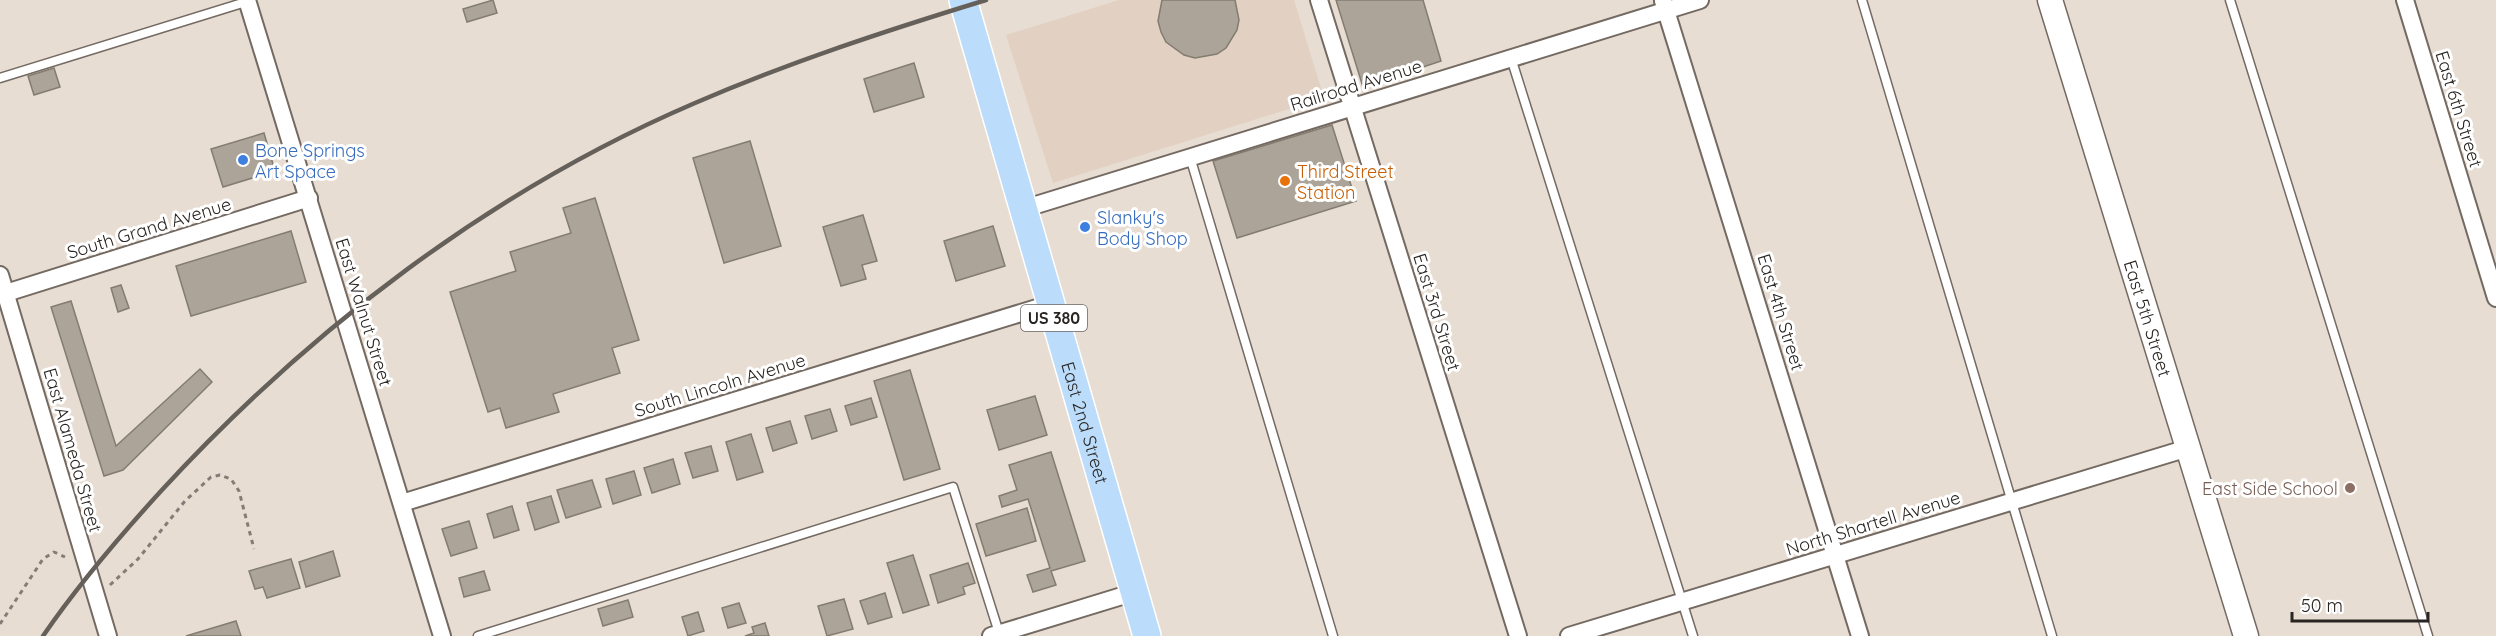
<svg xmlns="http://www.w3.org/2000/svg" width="2496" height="636" viewBox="0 0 2496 636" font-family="Quicksand,sans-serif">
<rect width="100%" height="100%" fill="#e8ddd3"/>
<path fill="#e2d0c2" d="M1119 0H1294L1324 98 1053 183 1006 35Z"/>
<g fill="#aca499" stroke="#837c71" stroke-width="1.5">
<path d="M493 0 497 13 467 22 463 9Z"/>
<path d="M1235 0 1239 20 1237 30 1226 48 1217 54 1195 58 1184 55 1166 42 1161 32 1158 21 1162 0Z"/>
<path d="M1336 0H1423L1441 61 1363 87Z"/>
<path d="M914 63 924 97 874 112 864 79Z"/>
<path d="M54 68 60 87 34 95 28 76Z"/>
<path d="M1332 125 1356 201 1237 238 1213 161Z"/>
<path d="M264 133 275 171 223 187 211 149Z"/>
<path d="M750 141 781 246 724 263 693 158Z"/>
<path d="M595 198 639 340 612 348 620 373 553 394 559 412 506 428 500 408 488 412 450 292 516 271 510 252 571 233 563 208Z"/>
<path d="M863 215 877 261 862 265 866 279 841 286 823 227Z"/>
<path d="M993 226 1005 266 956 281 944 241Z"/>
<path d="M291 231 306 282 191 316 176 266Z"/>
<path d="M121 285 129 308 118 312 111 288Z"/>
<path d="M71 301 116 446 200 369 212 382 123 470 104 476 51 307Z"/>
<path d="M910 370 940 469 904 480 874 381Z"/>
<path d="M1035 396 1047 435 999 450 987 410Z"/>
<path d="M871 398 877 417 851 425 845 406Z"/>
<path d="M830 409 837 431 812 439 805 416Z"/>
<path d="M790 421 797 443 773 451 766 428Z"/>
<path d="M751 434 763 472 737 480 726 442Z"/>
<path d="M711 446 718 471 693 478 685 453Z"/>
<path d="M1051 452 1085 561 1051 571 1056 585 1033 592 1027 575 1050 568 1028 499 1002 507 999 496 1017 490 1009 465Z"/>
<path d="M673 459 680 484 652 493 644 468Z"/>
<path d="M634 471 641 495 613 504 606 479Z"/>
<path d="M592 480 601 507 566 518 557 490Z"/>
<path d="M551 496 559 522 535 530 527 503Z"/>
<path d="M512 506 519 530 494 538 487 514Z"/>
<path d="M1027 508 1036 541 986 556 976 524Z"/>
<path d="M469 521 477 548 451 556 442 529Z"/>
<path d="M333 551 340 576 306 587 299 562Z"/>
<path d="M913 555 929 605 903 613 887 563Z"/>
<path d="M291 559 300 588 267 598 263 587 255 589 249 571Z"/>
<path d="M968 563 975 583 963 587 965 594 938 603 930 575Z"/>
<path d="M484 571 490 590 464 597 459 578Z"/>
<path d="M885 593 892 617 868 624 860 601Z"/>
<path d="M844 599 853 629 827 636 818 606Z"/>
<path d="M628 600 633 617 603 626 598 609Z"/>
<path d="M739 603 746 623 728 628 722 608Z"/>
<path d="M698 612 704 631 688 636 682 617Z"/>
<path d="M236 621 241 636H186Z"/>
<path d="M765 623 769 636H745L754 633 752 627Z"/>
</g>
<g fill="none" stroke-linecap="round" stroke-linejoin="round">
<g stroke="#746a62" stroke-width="11">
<g id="lane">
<path d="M1862 0 2052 636"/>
<path d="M2230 0 2428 636"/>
<path d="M1511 58 1693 636"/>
<path d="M0 78 249 1"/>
<path d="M1190 157 1333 636"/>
<path d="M478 636 953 487 1000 636"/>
</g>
</g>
<g stroke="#746a62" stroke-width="20">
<g id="street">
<path d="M247 0 442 636"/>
<path d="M1319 0 1518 636"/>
<path d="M2405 0 2496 298"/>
<path d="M1663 1 1860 636"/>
<path d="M1023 209 1700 0"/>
<path d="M0 275 108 636"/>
<path d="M6 293 309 198"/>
<path d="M402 503 1050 304"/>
<path d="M991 636 1135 592"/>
<path d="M1569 636 2188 448"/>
</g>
</g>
<g stroke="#746a62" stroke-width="27">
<g id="secondary">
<path id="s1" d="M2050 0 2246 636"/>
</g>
</g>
<g stroke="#fff" stroke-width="30">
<g id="primary">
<path id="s2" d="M963 0 1147 636"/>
</g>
</g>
<g stroke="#847d77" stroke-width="3" stroke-dasharray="4.5 4.5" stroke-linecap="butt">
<path d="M110 585 138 559 185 501 211 477 220 475 231 479 239 491 254 549"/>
<path d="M0 624 43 559 54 552 65 557"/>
</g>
<use href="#lane" stroke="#fff" stroke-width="8"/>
<use href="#street" stroke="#fff" stroke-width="16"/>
<use href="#secondary" stroke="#fff" stroke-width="24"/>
<use href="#primary" stroke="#bbdcfb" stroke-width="27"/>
<path stroke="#66605a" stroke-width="4.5" d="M43 636C78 585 119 537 161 491 310 329 492 190 695 103 790 62 888 30 986 0"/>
</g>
<g fill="#3f7fe0" stroke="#fff" stroke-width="2">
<circle cx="243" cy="160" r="6"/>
<circle cx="1085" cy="227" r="6"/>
</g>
<circle fill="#e8710a" stroke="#fff" stroke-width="2" cx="1285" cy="181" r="6"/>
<circle fill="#8d6e63" stroke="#fff" stroke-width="2" cx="2350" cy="488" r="6"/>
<g text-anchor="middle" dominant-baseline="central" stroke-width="6" stroke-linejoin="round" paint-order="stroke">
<rect fill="#fff" stroke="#696664" stroke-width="1.5" x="1021" y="305" width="66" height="26" rx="4.5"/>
<g font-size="16" font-weight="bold" fill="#292522">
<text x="1054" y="318">US 380</text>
</g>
<g font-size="18" fill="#292522" stroke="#fff">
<text transform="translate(1356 85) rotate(-17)">Railroad Avenue</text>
<text transform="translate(2459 109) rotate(73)">East 6th Street</text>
<text transform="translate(149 228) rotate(-17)">South Grand Avenue</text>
<text transform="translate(364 312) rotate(73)">East Walnut Street</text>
<text transform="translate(1437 312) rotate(73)">East 3rd Street</text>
<text transform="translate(1781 312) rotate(73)">East 4th Street</text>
<text stroke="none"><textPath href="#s1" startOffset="333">East 5th Street</textPath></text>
<text transform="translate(720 385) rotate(-17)">South Lincoln Avenue</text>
<text stroke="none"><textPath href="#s2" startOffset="440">East 2nd Street</textPath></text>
<text transform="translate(73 450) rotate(74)">East Alameda Street</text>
<text transform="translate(1873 523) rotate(-17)">North Shartell Avenue</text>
</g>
<g font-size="18" fill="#366cbe" stroke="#fff" text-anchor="start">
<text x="255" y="150">Bone Springs<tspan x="255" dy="21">Art Space</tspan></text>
<text x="1097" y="217">Slanky's<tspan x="1097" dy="21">Body Shop</tspan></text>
</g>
<g font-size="18" fill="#c56008" stroke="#fff" text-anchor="start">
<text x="1297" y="171">Third Street<tspan x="1297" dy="21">Station</tspan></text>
</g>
<g font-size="18" fill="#785e54" stroke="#fff" text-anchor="end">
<text x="2338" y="488">East Side School</text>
</g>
</g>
<path d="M2292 612v9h136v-9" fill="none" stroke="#292522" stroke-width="3"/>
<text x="2301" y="612" font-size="18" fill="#292522" stroke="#ffffff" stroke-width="4.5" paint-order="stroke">50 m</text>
</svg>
